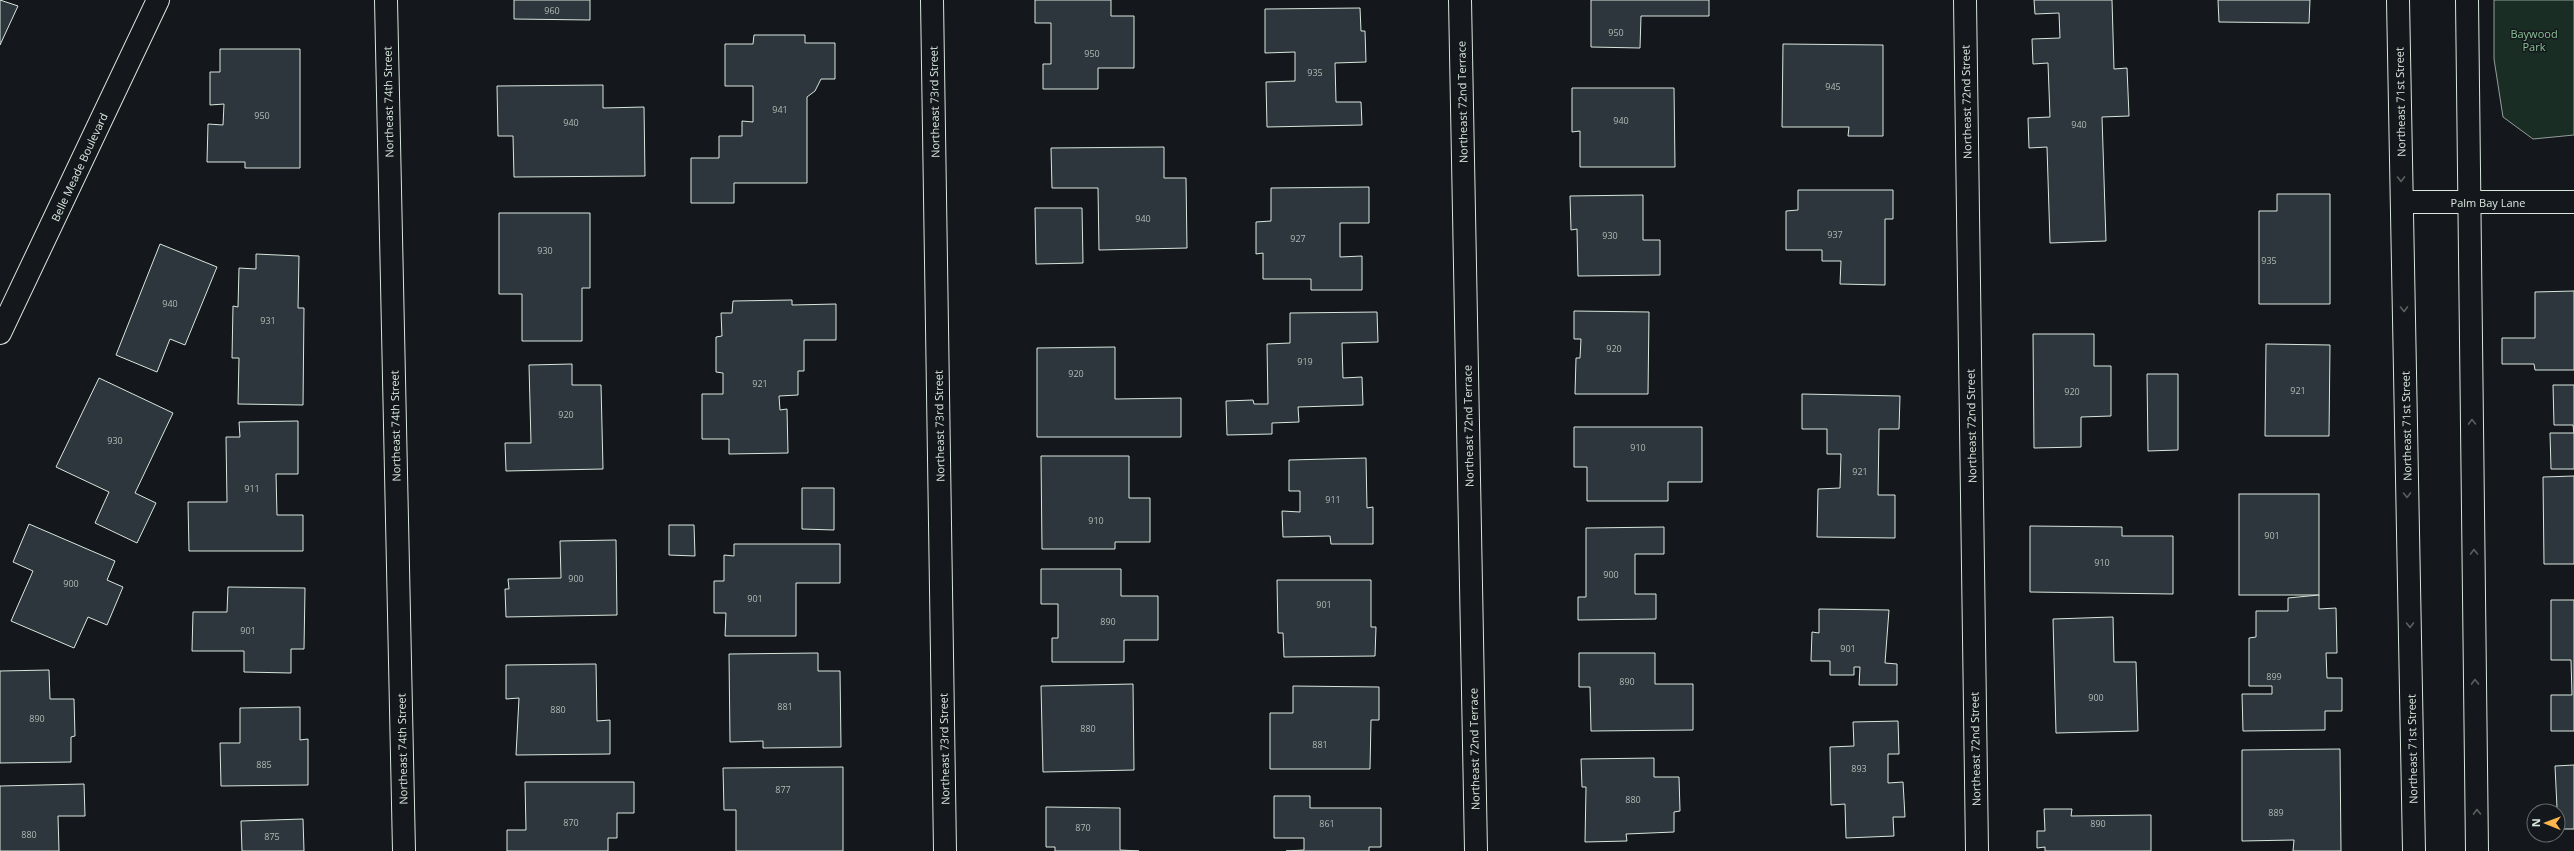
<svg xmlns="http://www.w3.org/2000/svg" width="2574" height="851" viewBox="0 0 2574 851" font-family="'Open Sans',sans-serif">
<rect width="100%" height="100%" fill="#14181c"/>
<path fill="#1a2d24" stroke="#939e99" d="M2494 0H2574V135L2533 139 2503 117 2494 59Z"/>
<g fill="#2c363c" stroke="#d8e6dc">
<path d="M0 0 18 6 0 45Z"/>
<path d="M514 0H590V20L514 19Z"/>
<path d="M1035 0H1111V16H1134V68H1098V89H1043V64H1051V23H1035Z"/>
<path d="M1591 0H1709V16H1641L1640 48 1591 47Z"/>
<path d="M2034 0H2112L2114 69 2127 68 2129 116 2102 117 2106 241 2050 243 2047 147 2029 148 2028 118 2050 117 2048 63 2033 64 2032 39 2060 38 2059 13 2035 14Z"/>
<path d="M2218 0H2310L2309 23 2219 22Z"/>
<path d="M1360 8 1361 31H1365L1366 62 1335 63 1336 102H1361L1362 125 1267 127 1266 82 1295 81V52L1265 53V9Z"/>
<path d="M754 35H805V43H835V79H821L815 91 807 97V183H734V203H691V158H719V136H742V121L753 122V86H725V44H753Z"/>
<path d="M1783 44 1883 45V136H1848L1849 127H1782Z"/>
<path d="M220 49H300V168H245V162H207L208 124 223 125 224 104 210 105V72H220Z"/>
<path d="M603 85V108L644 107 645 176 514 177 513 136H498L497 86Z"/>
<path d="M1572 88H1674L1675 167H1580V131L1572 132Z"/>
<path d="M1164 147V178H1186L1187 248 1099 250 1098 188H1052L1051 148Z"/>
<path d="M1369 187V223H1340V257L1362 256V290H1311V279H1263V253L1256 254V222L1271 221V188Z"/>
<path d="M1798 190H1893V219H1885V285L1840 284 1841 261H1822V250H1786V211L1798 210Z"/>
<path d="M2277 194H2330V304H2259V211H2277Z"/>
<path d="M1643 195V240H1660V275L1578 276 1577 229 1571 230 1570 196Z"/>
<path d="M1035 208H1082L1083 263 1036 264Z"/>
<path d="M499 213H590V288H582V341H522V294H499Z"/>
<path d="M160 244 217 267 185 345 170 339 157 372 116 355Z"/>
<path d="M256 254 299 256 298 308H304L303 405 238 404 239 358H232L233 306 238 307 239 268 256 269Z"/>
<path d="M2574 291V370H2535L2534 364H2502V338H2535V292Z"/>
<path d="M792 300V305L836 304V340H804V371H798V395L779 396 780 410 787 409 788 453 729 454V439H702V394H723V373L716 372V337L722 336 721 313H732L733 301Z"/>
<path d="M1574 311 1649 312 1648 394H1575L1576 358H1580L1581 339H1574Z"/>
<path d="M1377 312 1378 342 1342 343 1343 378 1362 377 1363 405 1298 407 1299 422 1272 423V434L1227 435 1226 401 1253 400 1254 404H1268L1267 344 1290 343V313Z"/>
<path d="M2033 334H2094V366H2111V416L2081 417V447L2034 448Z"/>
<path d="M2266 344 2330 345 2329 436H2265Z"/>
<path d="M1115 347V399L1181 398V437H1037V348Z"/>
<path d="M572 364V385H601L603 469 506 471 505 443H531L529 365Z"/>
<path d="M2147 374H2178V450L2148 451Z"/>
<path d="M99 378 173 413 135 493 156 503 137 543 95 523 109 492 56 467Z"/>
<path d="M2553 385H2574V469H2551L2550 433H2574L2573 425H2554Z"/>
<path d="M1802 394 1900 396 1899 429H1879L1878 495H1895V538L1817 537 1818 489 1840 488 1841 454H1827V429H1802Z"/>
<path d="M298 421V474H276L277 515H303V551H189L188 502H227L226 437H240L239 422Z"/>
<path d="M1574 427H1702V482H1668V501H1587V467H1574Z"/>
<path d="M1041 456H1129V498H1150V542H1115V549H1042Z"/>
<path d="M1366 458 1367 508 1373 507V544H1331L1330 536 1283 537 1282 511 1300 512V491H1289V460Z"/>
<path d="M2574 476V564H2544L2543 477Z"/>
<path d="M802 488H834V530L802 529Z"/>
<rect x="2239" y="494" width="80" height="101"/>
<path d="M29 524 115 561 107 580 123 587 107 625 88 617 74 648 11 621 33 571 13 562Z"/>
<path d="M669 525H694L695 556 669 555Z"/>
<path d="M2030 526 2122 527V536H2173V594L2030 592Z"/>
<path d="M1664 527V554H1635V594H1656V619L1578 620V597H1586V528Z"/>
<path d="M616 540 617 615 506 617 505 589H509L508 579 561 578 560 541Z"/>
<path d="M734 544H840V583H796V636H725L726 613H714V581H724V555L734 556Z"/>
<path d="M1041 569H1121V596H1158V640H1124V662H1052V638H1058V604H1041Z"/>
<path d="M1277 580H1371V627H1376L1375 656 1284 657 1283 633H1278Z"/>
<path d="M228 587 305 588 304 649H291V673L244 672V651H192L193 612H227Z"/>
<path d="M2319 595V609L2336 608 2337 653H2326L2327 678H2342V711H2325V730L2243 731 2242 694H2272V686H2249V638L2256 637V611H2288V598Z"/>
<path d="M2551 600H2574V731H2551V695H2572L2571 660H2551Z"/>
<path d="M1819 609 1889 610 1885 663 1897 664V685H1859L1860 667H1854V675H1830V661H1811L1812 632 1819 633Z"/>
<path d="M2113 617 2114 662H2136L2138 731 2056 733 2053 619Z"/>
<path d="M818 653V671H840L841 747 763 748V741L730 742 729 654Z"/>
<path d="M1579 653H1655V684H1693V730L1591 731 1590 687H1579Z"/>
<path d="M596 664 597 721 610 720V754L516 755 519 698 506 699V665Z"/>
<path d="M49 670 50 699H74L75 736 71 737V762L0 763V671Z"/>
<path d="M1133 684 1134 770 1043 772 1041 686Z"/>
<path d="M1293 686 1379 687V720H1371L1370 769H1270V713H1293Z"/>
<path d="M300 707V740L308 739V785L221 786 220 743H240V708Z"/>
<path d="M1898 721 1899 754H1888V783L1903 782 1905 817H1893L1894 836 1846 838 1845 804 1831 805 1830 747 1854 746 1853 722Z"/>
<path d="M2340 749 2341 851H2293L2294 840 2242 841V750Z"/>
<path d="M1654 758V777H1679L1680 811 1674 812V832L1626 834 1627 841 1585 842 1586 787H1582L1581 759Z"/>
<path d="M2574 765V829H2558L2555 766Z"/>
<path d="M843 767V851H736V810H724L723 768Z"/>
<path d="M525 782H634V813H617V838H608V851H507V830H526Z"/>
<path d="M84 784 85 816H58L59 851H0V786Z"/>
<path d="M1274 796H1310V808H1381V847H1369V851H1286L1304 850V838H1274Z"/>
<path d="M1046 807 1120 808V850L1139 851H1055V847H1046Z"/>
<path d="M2044 809H2072L2071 816 2151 815V851H2045V847L2037 848V831H2045Z"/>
<path d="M303 819 304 851H242L241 821Z"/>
</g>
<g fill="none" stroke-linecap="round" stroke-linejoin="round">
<g stroke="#d8e6dc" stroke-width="24">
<g id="street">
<path d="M386 0 404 851"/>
<path d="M932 0 945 851"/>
<path d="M1460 0 1476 851"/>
<path d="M1965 0 1977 851"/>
<path d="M2398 0 2414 851"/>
<path d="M2467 0 2477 851"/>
<path d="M2402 202H2574"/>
<path d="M0 333 158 0"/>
</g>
</g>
<use href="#street" stroke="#14181c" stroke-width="22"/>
</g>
<defs><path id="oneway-chevron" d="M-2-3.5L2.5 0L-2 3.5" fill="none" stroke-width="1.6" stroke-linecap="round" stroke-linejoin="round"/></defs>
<g stroke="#59605f">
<use href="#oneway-chevron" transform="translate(2401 179) rotate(89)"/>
<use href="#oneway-chevron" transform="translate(2404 309) rotate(89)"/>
<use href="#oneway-chevron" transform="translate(2472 422) rotate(-91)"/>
<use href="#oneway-chevron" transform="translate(2407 495) rotate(89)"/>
<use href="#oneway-chevron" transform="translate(2474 552) rotate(-91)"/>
<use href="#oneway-chevron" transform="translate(2410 625) rotate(89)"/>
<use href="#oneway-chevron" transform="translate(2475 682) rotate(-91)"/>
<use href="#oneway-chevron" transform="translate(2477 812) rotate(-91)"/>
</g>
<g text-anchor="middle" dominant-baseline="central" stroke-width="3" stroke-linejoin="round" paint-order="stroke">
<g font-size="9" fill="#adbab4">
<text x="552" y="10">960</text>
<text x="1616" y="32">950</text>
<text x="1092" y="53">950</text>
<text x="1315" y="72">935</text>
<text x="1833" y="86">945</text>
<text x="780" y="109">941</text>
<text x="262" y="115">950</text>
<text x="1621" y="120">940</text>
<text x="571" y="122">940</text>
<text x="2079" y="124">940</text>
<text x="1143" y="218">940</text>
<text x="1835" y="234">937</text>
<text x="1610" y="235">930</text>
<text x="1298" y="238">927</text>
<text x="545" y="250">930</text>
<text x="2269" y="260">935</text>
<text x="170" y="303">940</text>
<text x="268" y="320">931</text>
<text x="1614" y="348">920</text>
<text x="1305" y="361">919</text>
<text x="1076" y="373">920</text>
<text x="760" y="383">921</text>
<text x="2298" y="390">921</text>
<text x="2072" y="391">920</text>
<text x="566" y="414">920</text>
<text x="115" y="440">930</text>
<text x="1638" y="447">910</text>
<text x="1860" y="471">921</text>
<text x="252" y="488">911</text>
<text x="1333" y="499">911</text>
<text x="1096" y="520">910</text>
<text x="2272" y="535">901</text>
<text x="2102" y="562">910</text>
<text x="1611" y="574">900</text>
<text x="576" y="578">900</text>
<text x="71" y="583">900</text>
<text x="755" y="598">901</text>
<text x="1324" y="604">901</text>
<text x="1108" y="621">890</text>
<text x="248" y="630">901</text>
<text x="1848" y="648">901</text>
<text x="2274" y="676">899</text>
<text x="1627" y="681">890</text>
<text x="2096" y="697">900</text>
<text x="785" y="706">881</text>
<text x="558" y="709">880</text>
<text x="37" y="718">890</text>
<text x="1088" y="728">880</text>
<text x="1320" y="744">881</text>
<text x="264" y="764">885</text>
<text x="1859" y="768">893</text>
<text x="783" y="789">877</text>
<text x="1633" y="799">880</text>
<text x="2276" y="812">889</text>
<text x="571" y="822">870</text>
<text x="1327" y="823">861</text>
<text x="2098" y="823">890</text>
<text x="1083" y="827">870</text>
<text x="29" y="834">880</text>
<text x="272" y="836">875</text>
</g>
<g font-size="11" fill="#8ac095" stroke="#14181c">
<text x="2534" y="33">Baywood<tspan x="2534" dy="13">Park</tspan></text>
</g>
<g font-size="11" fill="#d8e6dc" stroke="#14181c">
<text transform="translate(388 102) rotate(-91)">Northeast 74th Street</text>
<text transform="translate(934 102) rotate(-91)">Northeast 73rd Street</text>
<text transform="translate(1462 102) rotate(-91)">Northeast 72nd Terrace</text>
<text transform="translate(1966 102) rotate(-91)">Northeast 72nd Street</text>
<text transform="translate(2400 102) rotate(-91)">Northeast 71st Street</text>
<text transform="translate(79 167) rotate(-65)">Belle Meade Boulevard</text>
<text x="2488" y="202">Palm Bay Lane</text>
<text transform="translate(395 426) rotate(-91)">Northeast 74th Street</text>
<text transform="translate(939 426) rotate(-91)">Northeast 73rd Street</text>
<text transform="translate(1468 426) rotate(-91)">Northeast 72nd Terrace</text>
<text transform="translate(1971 426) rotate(-91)">Northeast 72nd Street</text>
<text transform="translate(2406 426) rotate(-91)">Northeast 71st Street</text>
<text transform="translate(402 749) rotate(-91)">Northeast 74th Street</text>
<text transform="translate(944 749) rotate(-91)">Northeast 73rd Street</text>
<text transform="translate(1474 749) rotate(-91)">Northeast 72nd Terrace</text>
<text transform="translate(1975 749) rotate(-91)">Northeast 72nd Street</text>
<text transform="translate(2412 749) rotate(-91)">Northeast 71st Street</text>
</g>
</g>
<g transform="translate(2546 823) rotate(271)"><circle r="19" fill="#14181c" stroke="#626a69"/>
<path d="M0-3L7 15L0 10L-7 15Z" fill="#ffb74d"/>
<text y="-6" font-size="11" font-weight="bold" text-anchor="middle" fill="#d8e6dc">N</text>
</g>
</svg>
